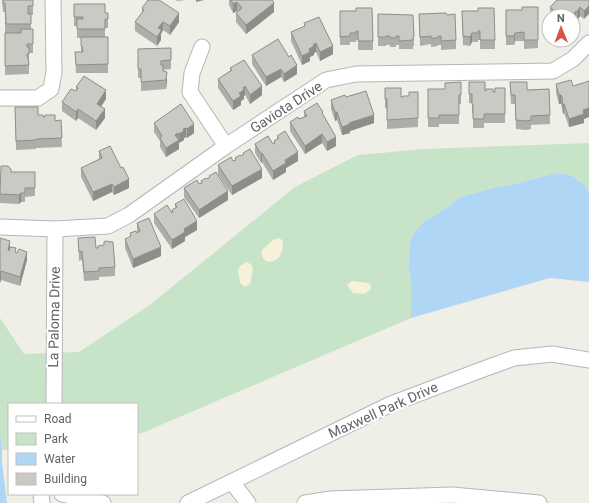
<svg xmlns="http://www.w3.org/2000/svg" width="589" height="503" viewBox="0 0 589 503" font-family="Roboto,sans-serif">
<rect width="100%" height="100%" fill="#efeee7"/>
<path fill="#c7e4c8" d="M589 143V192L578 179 565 175 552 174 510 185 493 188 461 197 442 211 422 223 412 236 409 248 410 257 408 266 411 280V318L142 433 137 434V404H9V449L2 450 0 433V318L24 354 79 352 151 304 295 187 358 155 424 149Z"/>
<g fill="#f7f1da">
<path d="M279 238 282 240C288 263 259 270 262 250L273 240Z"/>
<path d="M246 262 251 264 253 269 250 284 245 287 240 283 238 270 240 266Z"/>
<path d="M352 281 369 283 371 286 370 290 365 294 353 293 347 285 348 284Z"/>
</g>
<g fill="#b0d6f6">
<path d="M552 174C571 173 578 177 589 192V282L550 278 411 318V280L408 266 410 257 409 248 412 236 422 223 442 211 461 197 493 188 510 185Z"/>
<path d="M0 433 2 450V463L7 503H0Z"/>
</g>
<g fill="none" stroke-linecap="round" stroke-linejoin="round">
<g stroke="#b4b7ba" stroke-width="17">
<g id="minor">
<path d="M202 47 192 73 190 92 226 146"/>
<path d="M0 98H38L51 89 54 72 53 0"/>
<path d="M0 227 55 229 108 226 129 215 226 146 326 80 356 74 553 71 573 59 589 43"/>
<path d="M54 404 55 229"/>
<path d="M232 482 248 503"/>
<path d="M41 494 42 503"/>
<path d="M62 494 103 503"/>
<path d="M188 503 391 404 489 367 514 358 552 354 589 360"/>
<path d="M305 503 331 499 452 495 539 503"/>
</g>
</g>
<use href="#minor" stroke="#fff" stroke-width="15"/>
</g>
<g fill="#afada9">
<path d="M2 0H33V15H31V29H33V53H29V74L5 75V12H3Z"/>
<path d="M176 0H186L177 1Z"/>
<path d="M229 0H272L274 12 246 34 236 22V13L238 12 237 11 233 13 229 5Z"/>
<path d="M589 0 584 19 580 16 577 21 573 16H550V7Z"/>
<path d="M74 4 105 13H108V28H105V37H108V73H76L75 52H81V38H77V26H74Z"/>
<path d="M538 7V48L524 49V41H515L514 45H506V10H522Z"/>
<path d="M142 8 179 22 170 35 163 30 161 34V40L157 46 135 31V22L142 13Z"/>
<path d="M340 11 373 41V50H358V40H356V42H350V45H340Z"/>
<path d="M462 11 495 40V49H480V40H478V42H472L470 46 463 45Z"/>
<path d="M378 14 414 37V46H413V49H399V45H396V47H390V45H386V46H378Z"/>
<path d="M419 14 456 40V49L441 50V45H438V46L431 47V44L420 46Z"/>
<path d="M304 23 333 54 320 61 316 52 314 53V55L310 57V61L302 65 291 41V32L304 27Z"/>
<path d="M171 48V69L163 70 167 81 166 89 141 91V78H138V49Z"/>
<path d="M252 55 297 74 284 82 281 77 266 86 252 64Z"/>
<path d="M230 68 262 95 250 104 245 95 244 96V99L241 101V105L233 110 218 88V79L230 71Z"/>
<path d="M589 81V117L584 119V123L569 127 564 113 563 114 561 104H559L556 93V84L573 86Z"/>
<path d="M461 82V104H459V124H439V127H428V89H445Z"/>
<path d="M469 82 485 91 495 92 505 88V123H484V128H473V113H472V103H469Z"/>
<path d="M510 82 527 90 549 89 550 124 531 125V129L526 130 516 129 515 104H511Z"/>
<path d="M76 87 106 99 101 106 105 118 96 130 78 118 76 121 62 111V102L76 91Z"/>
<path d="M385 88 401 97 409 96 418 92V127L387 129V108H385Z"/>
<path d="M346 97 374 123 350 131V133L342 135 337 120 335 121 331 109V100Z"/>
<path d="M181 104 194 133 187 138 186 137 184 138V140L179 143V149L166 157 160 147V141L154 132V123Z"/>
<path d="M15 107 55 121 61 120 62 147 36 148V149L16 150Z"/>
<path d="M304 111 323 116 336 146 327 151 322 143 305 154 290 131V122L304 117Z"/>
<path d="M277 136 298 161 286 168V172L273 180 262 162 261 163 255 153V144H274V141L277 139Z"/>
<path d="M99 151 129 188 114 195 112 192 93 201 81 177V168L99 159Z"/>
<path d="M243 153 262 178 232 195 218 174V165L233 161 235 160V158L241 156 243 155Z"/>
<path d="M11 172H35V196L25 197V202H21L19 204 0 203V194Z"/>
<path d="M209 176 228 200 199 218 184 197V188L199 184 201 183V181L207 179 209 178Z"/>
<path d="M175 204 197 230 185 237V241L172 249 154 223V214L172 213V210L175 208Z"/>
<path d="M137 223 161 256 133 268 125 248V239L130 237V233L137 232Z"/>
<path d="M0 238 16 253 27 260 20 286 1 280 0 283Z"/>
<path d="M78 238 96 248 115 267V276L99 277V280L84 281 82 260 79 261Z"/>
</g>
<g fill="#8e8d89">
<path d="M196 0H204L196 2Z"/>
<path d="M237 2V11L233 13V4Z"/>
<path d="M274 3V12L246 34V25Z"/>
<path d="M589 6V14L584 19V11Z"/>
<path d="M580 7V16L577 21V12Z"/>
<path d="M576 11V20L573 23V16H572Z"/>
<path d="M179 13V22L170 35V26Z"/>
<path d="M163 22V30L161 34V40L157 46V37L158 28Z"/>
<path d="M472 33V42L470 46V37Z"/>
<path d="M515 33V41L514 45V36Z"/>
<path d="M316 43V52L314 53V55L310 57V61L302 65V56L313 45Z"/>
<path d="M333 46V54L320 61V52Z"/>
<path d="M297 65V74L284 82V74Z"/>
<path d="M281 69V77L266 86V77Z"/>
<path d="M167 72V81L166 89V80Z"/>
<path d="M245 86V95L244 96V99L241 101V105L233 110V101L243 88Z"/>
<path d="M262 86V95L250 104V95Z"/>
<path d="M106 90V99L97 113V104Z"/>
<rect x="559" y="95" width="2" height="9"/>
<path d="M564 104V113L563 114V105Z"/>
<path d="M589 108V117L584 119V123L569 127V119L583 110Z"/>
<path d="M78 109V118L76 121V112Z"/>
<path d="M105 109V118L96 130V121Z"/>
<path d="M335 112H337V120L335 121Z"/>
<path d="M374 115V123L350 131V133L342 135V127L349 123Z"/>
<path d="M194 124V133L187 138V129Z"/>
<path d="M186 128V137L184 138V140L179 143V134L183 129Z"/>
<path d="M178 133 179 149 166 157V148L175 135Z"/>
<path d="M322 134V143L305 154V146Z"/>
<path d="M336 137V146L327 151V142Z"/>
<path d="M298 152V161L286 168V172L273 180V171L285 160Z"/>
<path d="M262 153V162L261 163V154Z"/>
<path d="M262 169V178L232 195V186Z"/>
<path d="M129 179V188L114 195V187Z"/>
<path d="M112 184V192L93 201V192Z"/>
<path d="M228 191V200L199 218V210Z"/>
<path d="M21 193V202L19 204V195Z"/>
<path d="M197 221V230L185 237V241L172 249V240L184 229Z"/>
<path d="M10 241V249L8 259V250Z"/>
<path d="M161 247V256L133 268V259Z"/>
<path d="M27 252V260L20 286V277Z"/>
<path d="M1 271V280L0 283V274Z"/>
</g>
<g fill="#cbc9c4" stroke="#8e8d89">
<path d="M3 0H33V6H28V14H31V24H6L5 3H3Z"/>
<path d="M148 0H159L179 13 170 26 163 22 158 28 161 29V31L157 37 135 22 144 10 142 8Z"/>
<path d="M231 0H272L274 3 246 25 236 13 242 8 237 2 233 4Z"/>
<path d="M557 0H589V6L584 11 580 7 577 12 576 11 572 16H560L550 7Z"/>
<path d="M74 4H105V13H108V19H105V29H77V19H83V17H74Z"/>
<path d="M522 7H538V40H524V32L515 33 514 36H506V10H522Z"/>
<path d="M356 8H372L373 41H358V31H356V33H350V36L340 37V11H356Z"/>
<path d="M478 8H494L495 40H480V31H478V33H472L470 37 463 36 462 11H478Z"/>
<path d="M446 13 447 15 455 14 456 40 441 41V36H438V38H431V36L420 37 419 14Z"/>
<path d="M378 14 413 15 414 37H413V40L399 41V36H396V38H390V36H386V37H378Z"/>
<path d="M319 17 333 46 320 52 316 43 313 45 314 46 309 49 310 52 302 56 291 32 305 26 304 23Z"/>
<path d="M21 29H33V44H27V47H29V54H27V57H28L29 65 5 66V33H21Z"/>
<path d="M81 37H108V64L76 65 75 52H83L82 46H81Z"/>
<path d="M278 39 289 57 291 55 297 65 284 74 281 69 266 77 252 55Z"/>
<path d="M171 48V60L161 61V65H163V71L167 72 166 80 141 82V69H138V49Z"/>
<path d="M244 60 262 86 250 95 245 86 243 88 244 90 239 93 241 96 233 101 218 79 232 70 230 68Z"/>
<path d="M84 76 106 90 97 104 105 109 96 121 78 109 76 112 62 102 71 89 76 91 78 88 76 87Z"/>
<path d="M571 80 573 86 589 81V108L583 110 584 114 569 119 564 104 563 105 562 100H563L561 95H559L556 84Z"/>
<path d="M461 82V95H459V115H439V118H428V89H445V83Z"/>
<path d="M469 82H485V91H486V89H493V92H495V88H505V114H484V119H473V104H472V94H469Z"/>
<path d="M510 82H527V90L549 89 550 115 531 116V120L526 121 516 120 515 95H511Z"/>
<path d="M385 88H401V97H403V96H409V92H418V118L387 120V99H385Z"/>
<path d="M366 91 374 115 349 123 350 124 342 127 337 112H335L331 100 345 95 346 97Z"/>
<path d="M317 103 323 112 322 113 336 137 327 142 322 134 305 146 290 122 298 117 299 119 307 116 304 111Z"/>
<path d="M181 104 194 124 187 129 186 128 183 129 184 131 179 134 178 133 175 135 179 140 166 148 160 138 162 136 154 123Z"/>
<path d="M15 107H38V115H43V117H45V115H55V121L61 120 62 138 36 139V140L16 141Z"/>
<path d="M285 131 298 152 285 160 286 163 273 171 262 153 261 154 255 144 268 136 273 144 275 143 274 141 279 138 277 136Z"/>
<path d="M110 146 121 168 123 167 129 179 114 187 112 184 93 192 81 168 102 158 99 151Z"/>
<path d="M250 149 262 169 232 186 218 165 231 157 233 161 236 160 235 158 240 155 241 156 244 154 243 153Z"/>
<path d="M1 166H8L11 169V172H35V188H25V193H21L19 195 0 194Z"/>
<path d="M216 172 228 191 199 210 184 188 197 180 199 184 202 183 201 181 206 178 207 179 210 177 209 176Z"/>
<path d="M184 199 197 221 184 229 185 232 172 240 154 214 167 205 172 213 173 212 172 210 177 207 175 204Z"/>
<path d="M149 218 161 247 133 259 125 239 131 236 130 233 136 231 137 233 140 231 137 223Z"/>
<path d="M95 237 96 248H98V246L104 245V242L105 241 113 242 115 267 99 268V271L84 272 82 251 79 252 78 238Z"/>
<path d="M0 238 10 241 8 250 9 251 10 247 16 248 15 252 17 253 19 249 27 252 20 277 1 271 0 274Z"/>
</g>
<g text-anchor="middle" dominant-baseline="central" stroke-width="4" stroke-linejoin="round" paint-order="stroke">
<g font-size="14" fill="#5f6266" stroke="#fff">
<text transform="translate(286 107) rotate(-33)">Gaviota Drive</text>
<text transform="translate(54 317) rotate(-89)">La Paloma Drive</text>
<text transform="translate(383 410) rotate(-24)">Maxwell Park Drive</text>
</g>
</g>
<rect x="8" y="403" width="130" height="92" fill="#ffffff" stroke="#bfc0c2"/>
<rect x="16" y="416" width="20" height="6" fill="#ffffff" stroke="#bfc0c2"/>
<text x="44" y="423" font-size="12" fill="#5f6266">Road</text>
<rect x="16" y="433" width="20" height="12" fill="#c7e4c8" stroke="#bfc0c2"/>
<text x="44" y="443" font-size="12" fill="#5f6266">Park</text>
<rect x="16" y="453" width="20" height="12" fill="#b0d6f6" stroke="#bfc0c2"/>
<text x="44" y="463" font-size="12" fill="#5f6266">Water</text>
<rect x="16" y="473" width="20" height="12" fill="#cbc9c4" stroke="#bfc0c2"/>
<text x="44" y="483" font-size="12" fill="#5f6266">Building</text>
<g transform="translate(561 28) rotate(359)"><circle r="19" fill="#ffffff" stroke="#bfc0c2"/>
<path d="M0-3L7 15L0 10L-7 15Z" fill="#d75545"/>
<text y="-6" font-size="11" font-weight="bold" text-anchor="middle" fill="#5f6266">N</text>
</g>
</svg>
